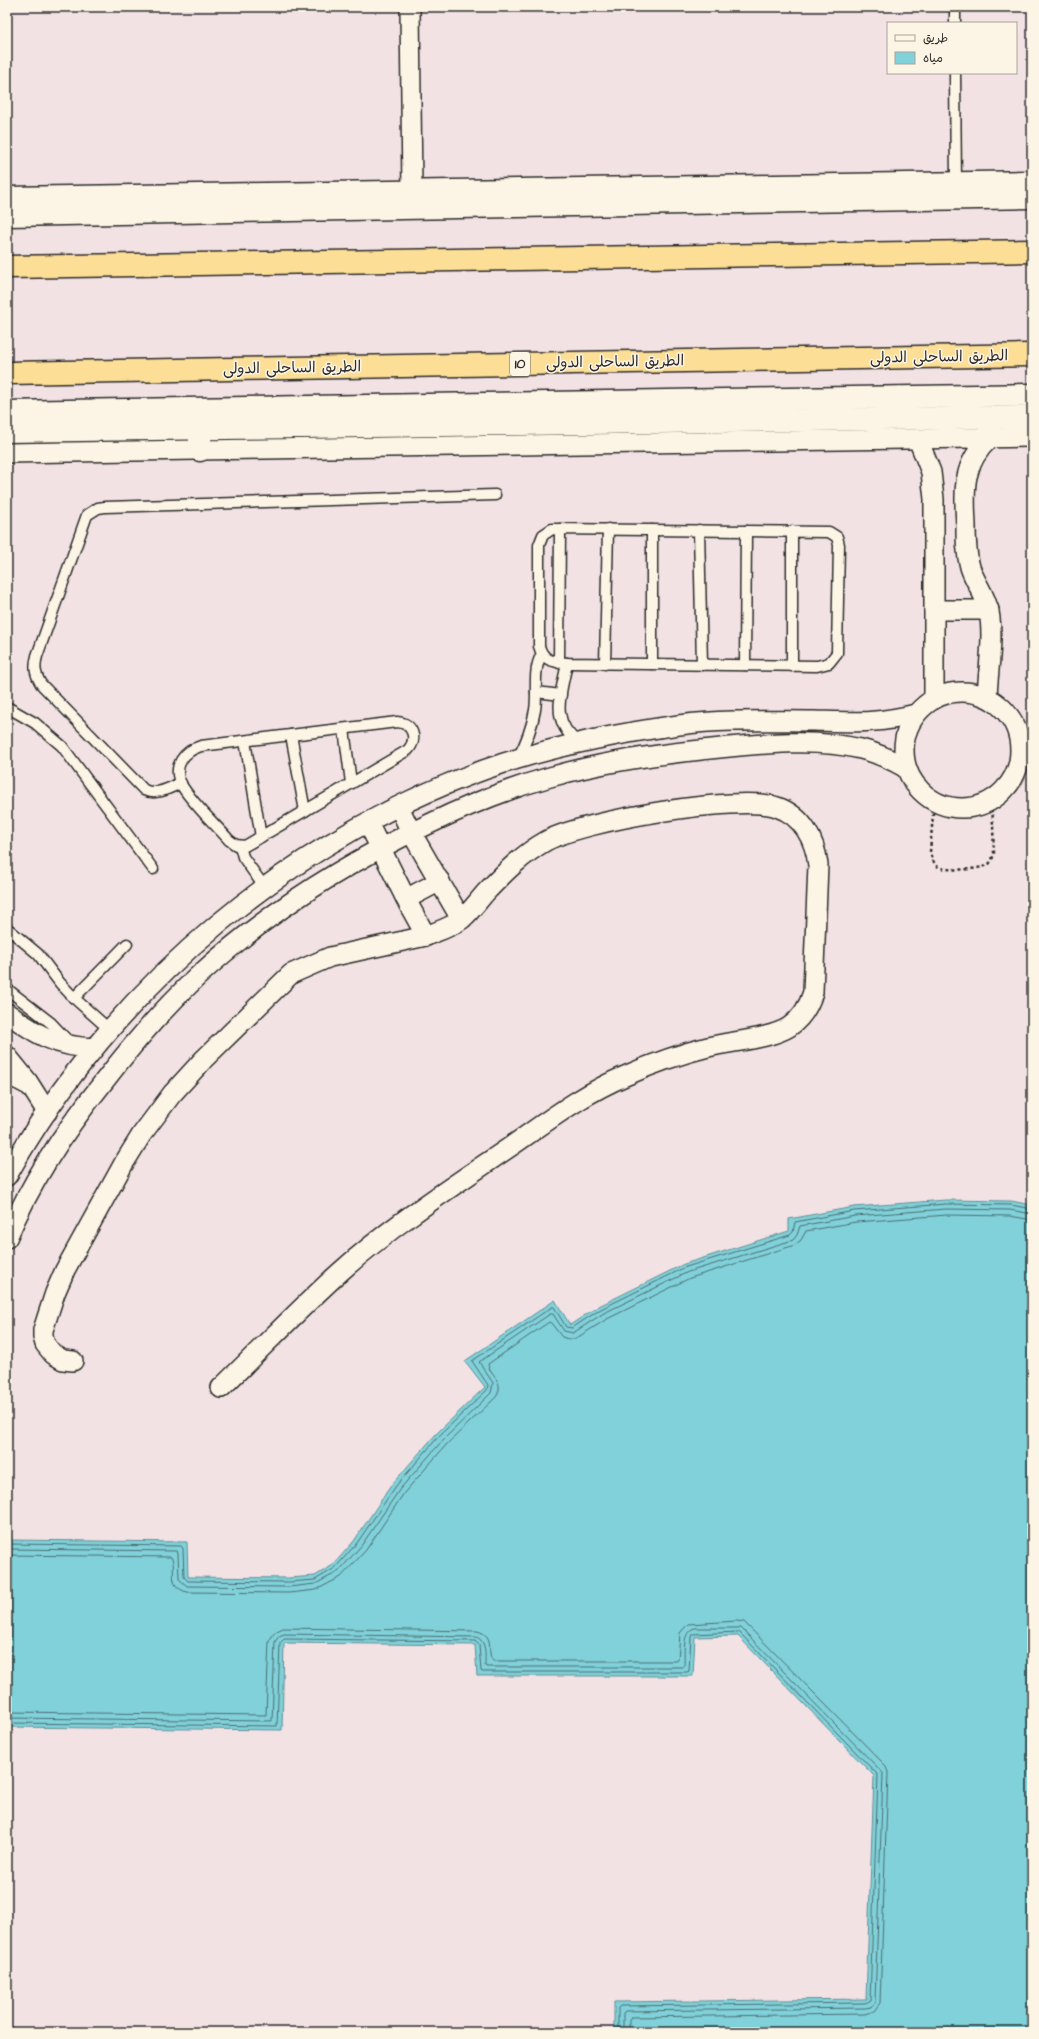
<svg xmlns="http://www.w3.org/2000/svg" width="1039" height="2039" viewBox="0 0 1039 2039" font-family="'Architects Daughter','Playpen Sans Arabic',sans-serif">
<rect width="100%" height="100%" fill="#f2e2e4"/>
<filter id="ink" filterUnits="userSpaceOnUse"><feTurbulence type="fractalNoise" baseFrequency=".025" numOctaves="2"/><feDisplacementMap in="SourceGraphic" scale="8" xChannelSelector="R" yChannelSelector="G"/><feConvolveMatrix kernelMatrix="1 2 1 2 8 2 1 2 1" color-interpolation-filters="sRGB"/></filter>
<g filter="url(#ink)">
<path fill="#80d1da" stroke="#5e8f94" d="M946 1200 1011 1201 1032 1205V2032H614V2002L866 1999 874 1776 738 1636 695 1637 693 1676H477L475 1645 284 1643 282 1730 7 1727V1540L187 1542 188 1577 289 1578 315 1576 333 1565 354 1541 392 1484 436 1434 485 1387 465 1361 555 1300 570 1325 599 1306 684 1264 789 1231V1219L854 1207Z"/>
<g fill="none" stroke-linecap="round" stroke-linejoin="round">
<g stroke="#4d6d71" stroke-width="1">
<path d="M7 1544 181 1546 183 1548 184 1577 188 1581 289 1582 315 1580 335 1568 357 1543 396 1486 439 1436 487 1390 488 1385 472 1361 552 1307H554L566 1327 572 1328 601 1309 686 1267 790 1235 793 1232 795 1222 854 1211 946 1204 1011 1205 1032 1209"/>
<path d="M7 1549 176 1551 178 1553 179 1579 187 1586 289 1587 315 1584 338 1572 361 1546 400 1489 443 1440 491 1393 493 1383 479 1362 550 1314H553L564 1331 573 1333 604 1313 688 1272 793 1240 797 1235 800 1226 855 1216 946 1209 1010 1210 1032 1214"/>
<path d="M7 1555 171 1557C178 1569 165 1586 187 1592L289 1593 316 1590 341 1577 366 1550 404 1493 447 1444 496 1397C506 1381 489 1376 488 1364L549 1322 551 1323 562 1337 568 1339H575L607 1319 690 1278 795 1245 801 1240 806 1231 856 1222 947 1215 1010 1216 1032 1220"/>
<path d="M7 1712 266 1715 269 1641 275 1632 283 1628 477 1631C497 1636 485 1651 493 1661H676L678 1660 680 1633 688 1624 737 1621 744 1622 885 1765 888 1772 880 2003 874 2011 866 2014 631 2017 629 2019V2032"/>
<path d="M7 1718 272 1721 275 1642 279 1636 284 1634 476 1637C487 1641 485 1655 485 1666L487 1667H682L684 1666C685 1654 681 1631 695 1628H741L883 1773 875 2001 871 2007 865 2008 625 2011 623 2013V2032"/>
<path d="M7 1723 277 1726 280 1643 284 1639 475 1641 479 1645 481 1671 482 1672H687L689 1671 691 1637 692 1634 739 1632 878 1775 870 2000 865 2003 620 2006 618 2008V2032"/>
</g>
<g stroke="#2b2b2b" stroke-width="13">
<g id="lane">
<path d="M955 7V23"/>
<path d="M955 73 956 183"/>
<path d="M552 529 829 532 837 537 839 545 837 653 829 663 817 666 567 663C553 662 543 661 539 646V545L543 535Z"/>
<path d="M699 530 702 665"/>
<path d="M792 531V666"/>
<path d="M559 663 560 529"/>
<path d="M567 663C561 695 549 721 579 743"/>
<path d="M605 664 608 529"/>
<path d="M652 664V530"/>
<path d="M745 665 746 531"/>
<path d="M536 692 561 695"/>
<path d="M7 707 35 723 62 746 153 869"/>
<path d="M397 722C413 723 418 739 408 750L245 846 236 845 229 840C216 825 189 800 181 784 172 766 184 751 201 746Z"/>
<path d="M344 729 351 783"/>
<path d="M291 735 305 811"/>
<path d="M245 741 261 837"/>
<path d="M518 758C526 743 532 727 535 710 538 692 532 670 542 654"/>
<path d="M181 783C169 788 157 796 144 790L41 684C35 674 34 667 37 656L87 515 98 508 105 507 495 495"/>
<path d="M240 846 243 857 265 888"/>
<path d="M7 928 38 954 60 983 74 998 110 1030"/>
<path d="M7 989 51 1023 71 1044"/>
<path d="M74 998 127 944"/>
<path d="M7 1079 32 1092"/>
</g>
</g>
<g stroke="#2b2b2b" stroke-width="22">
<g id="street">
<path d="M410 7 412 192"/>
<path d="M918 439 931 472 934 499V699"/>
<path d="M7 453 1032 437"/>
<path d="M934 610H989"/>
<circle cx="962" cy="750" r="58"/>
<path d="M987 697C988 671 994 637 989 612 986 595 975 583 970 567 966 553 966 539 966 525 964 489 962 464 990 438"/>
<path d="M399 807 411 832 461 919"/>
<path d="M406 899 440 881"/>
<path d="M7 1013C36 1034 56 1047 94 1048"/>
<path d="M7 1056 28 1082 47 1112"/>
<path d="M7 1176C111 988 299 830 504 763 561 745 620 733 679 725 723 719 769 721 814 721 853 722 877 724 916 714"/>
<path d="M7 1238C31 1182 64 1131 102 1084 131 1046 163 1009 197 977 264 915 344 864 427 825 466 806 507 789 550 777 599 763 651 755 701 750 752 745 811 737 861 749 877 753 892 760 906 768"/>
<path d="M73 1361 63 1360 53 1354 45 1344 43 1337V1330L55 1293 65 1270 124 1163 142 1134 172 1094 204 1059 291 974 330 957 426 936"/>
<path d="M221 1388C260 1350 298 1310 339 1273 391 1226 450 1188 507 1149 545 1123 582 1094 625 1076 652 1064 679 1054 708 1047 731 1041 770 1039 789 1027 802 1018 809 1006 813 992L818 865C815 840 803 816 777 807 739 794 582 821 546 841 523 854 504 873 486 892 478 901 471 911 462 919 452 927 438 931 426 936L410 907 368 823"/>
</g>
</g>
<g stroke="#2b2b2b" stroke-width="25">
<g id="secondary">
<path d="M7 198 1032 182"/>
<path d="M7 215 1032 197"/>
<path d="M7 412 1032 395"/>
<path d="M990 418V438"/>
<path d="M7 431 1032 417"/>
<path d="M200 450V429"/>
</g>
</g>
<g stroke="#2b2b2b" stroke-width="25">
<g id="highway">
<path d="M7 267 1032 251"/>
<path d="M7 373 1032 355"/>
</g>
</g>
<path stroke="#2b2b2b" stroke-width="2.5" stroke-dasharray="3 3" stroke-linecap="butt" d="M934 801 930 852C931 857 933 862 937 866 944 872 982 870 989 864 992 861 993 857 994 853L992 800"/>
<use href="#lane" stroke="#fcf5e5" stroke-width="10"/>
<use href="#street" stroke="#fcf5e5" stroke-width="19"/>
<use href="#secondary" stroke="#fcf5e5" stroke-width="22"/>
<use href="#highway" stroke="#fdde96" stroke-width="22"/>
</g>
</g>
<g text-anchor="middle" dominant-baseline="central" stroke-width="3" stroke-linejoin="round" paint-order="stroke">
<rect fill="#fcf5e5" stroke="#6a6863" stroke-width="1" x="510" y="352" width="20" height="24" rx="3"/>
<g font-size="14" font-weight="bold" fill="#2b2b2b">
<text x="520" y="364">10</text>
</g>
<g font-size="15" fill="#2b2b2b" stroke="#fcf5e5">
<text transform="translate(939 357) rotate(-1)">الطريق الساحلى الدولى</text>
<text transform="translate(615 362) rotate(-1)">الطريق الساحلى الدولى</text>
<text transform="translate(292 368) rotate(-1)">الطريق الساحلى الدولى</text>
</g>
</g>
<rect width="1039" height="2039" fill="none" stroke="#fcf5e5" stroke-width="24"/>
<rect x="12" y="12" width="1015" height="2015" fill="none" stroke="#2b2b2b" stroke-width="1.5" filter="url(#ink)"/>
<rect x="887" y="22" width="130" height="52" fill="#fcf5e5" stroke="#a8a49b"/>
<rect x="895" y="35" width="20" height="6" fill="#fcf5e5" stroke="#a8a49b"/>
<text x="923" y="42" font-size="12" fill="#2b2b2b">طريق</text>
<rect x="895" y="52" width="20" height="12" fill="#80d1da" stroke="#a8a49b"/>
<text x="923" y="62" font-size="12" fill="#2b2b2b">مياه</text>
</svg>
